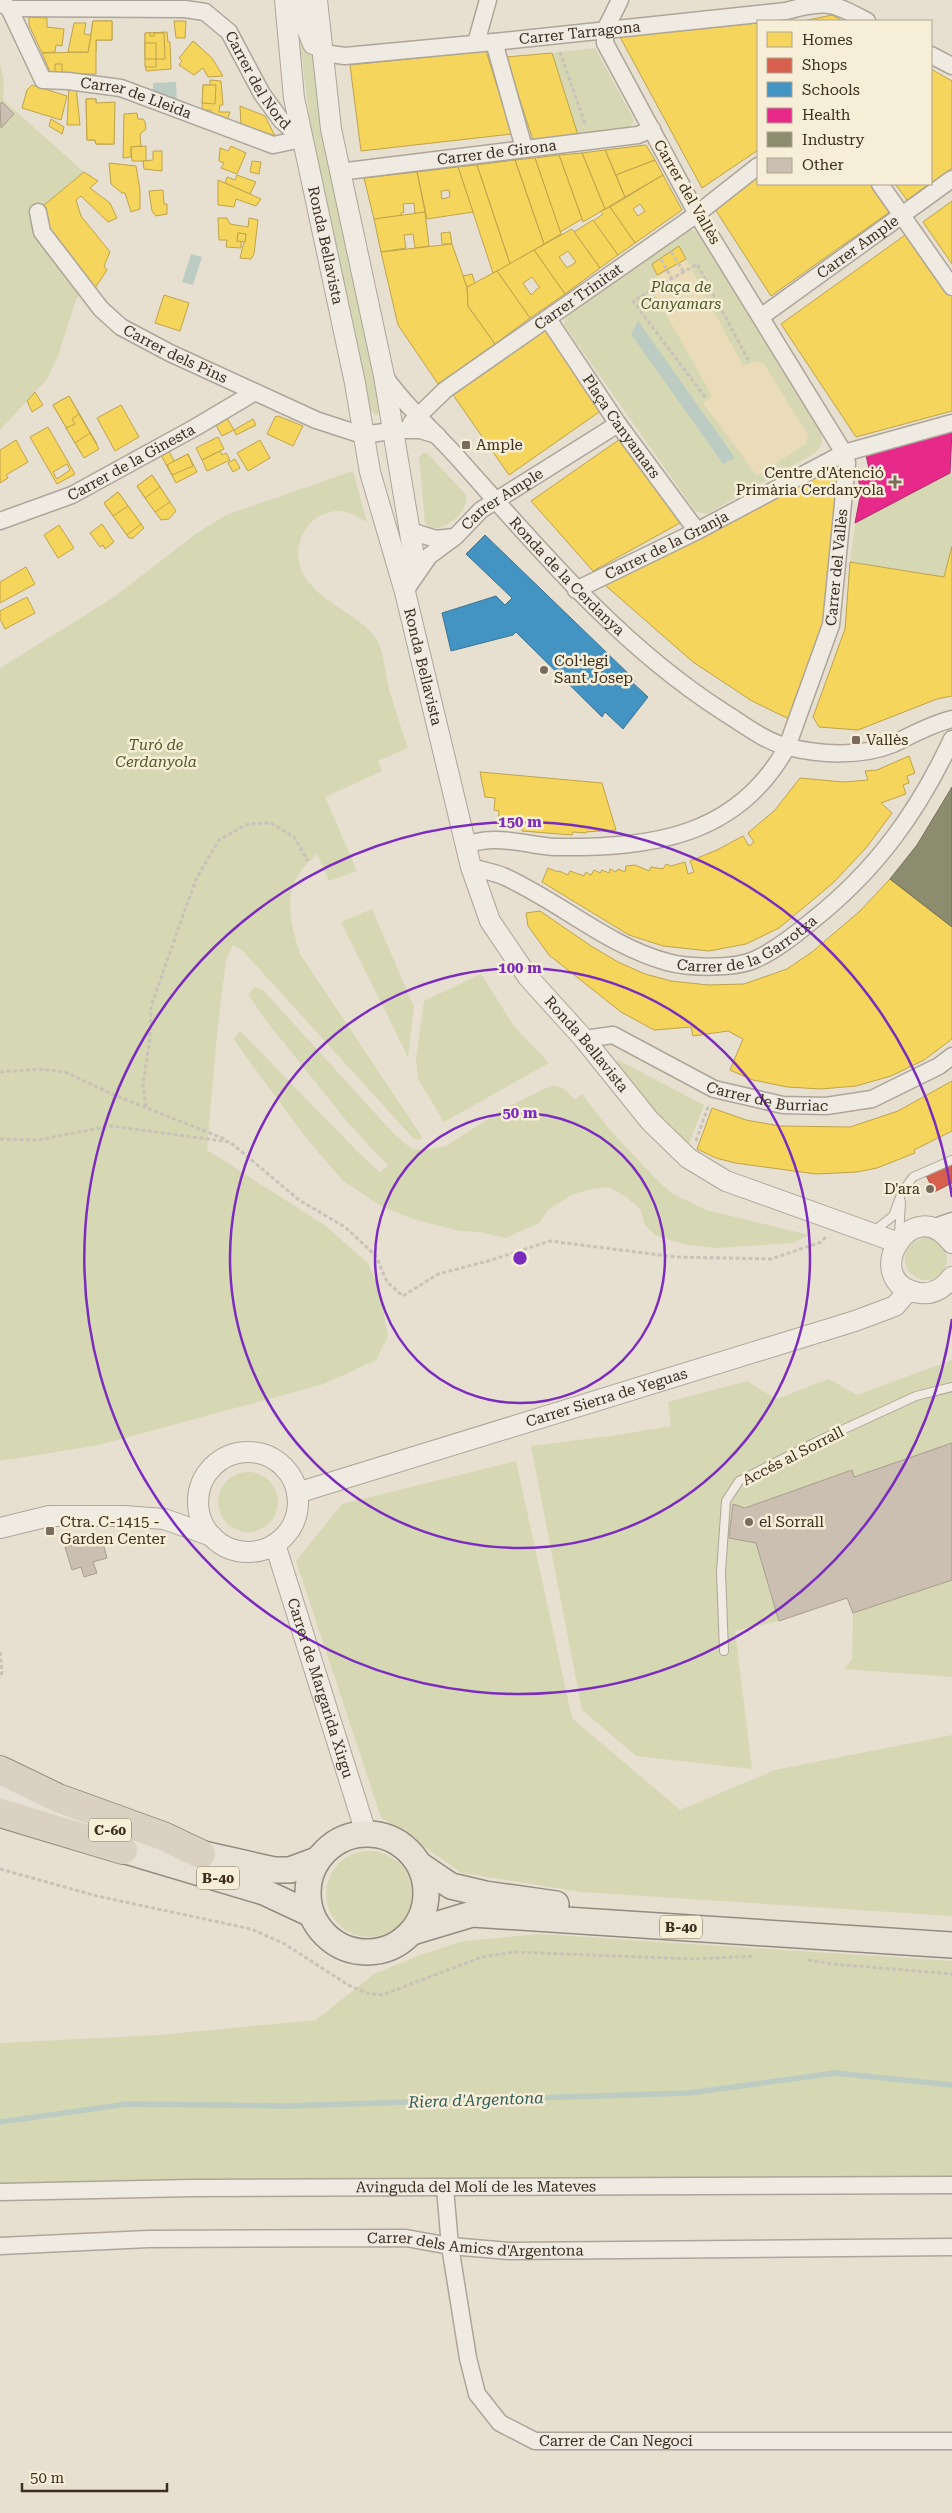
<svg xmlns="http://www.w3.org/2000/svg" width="952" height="2513" viewBox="0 0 952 2513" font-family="'Roboto Serif',serif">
<rect width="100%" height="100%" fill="#e7e0d1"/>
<g fill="#d6d7b3">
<path d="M297 20 315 61 382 412 376 415 369 409 311 130Z"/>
<path d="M595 48 634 120 630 129 578 135 552 53Z"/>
<path d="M0 63 4 80 3 100 84 172 43 206 32 207 33 231 47 245 84 293 79 295 76 300 58 356 47 379 0 430Z"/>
<path d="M690 230 701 232 821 433 822 444 815 453 707 514 695 511 564 325 567 314Z"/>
<path d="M423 453H427L466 495C469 512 445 532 428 528L425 522 419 457Z"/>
<path d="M353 471 367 522C358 517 349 511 339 511 307 511 288 548 304 575 320 603 357 613 376 638 383 647 386 677 389 689 395 709 401 728 408 748L378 761 382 771 325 797 357 871 329 881 317 854C282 883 287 914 300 954L423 1138 418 1140 412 1137 242 950 233 945 226 960 217 1034 207 1150 323 1224 368 1263 379 1290 388 1336 376 1360 324 1384 99 1445 0 1461V668L114 597 197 533 226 515Z"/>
<path d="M952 472V546L944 577 850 562 855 523Z"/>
<path d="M372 909 414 1007 408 1057 341 922Z"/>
<path d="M481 974 514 1026 549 1063 444 1122 418 1079 416 1059 424 1001Z"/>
<path d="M255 987 263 990 395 1135 412 1149 425 1150 446 1146 505 1108 553 1085 566 1090 575 1100 582 1094 609 1129 658 1181 673 1194 706 1210 809 1235 793 1243 716 1248 683 1244 655 1235 645 1225 640 1209 626 1197 609 1187 592 1189 571 1195 548 1210 539 1223 506 1238 480 1232 460 1231 413 1219 381 1206 342 1180 306 1138 239 1047 234 1039 240 1031 361 1155 380 1172 388 1166 349 1124 264 1018 248 994Z"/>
<path d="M618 1060 704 1105 689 1144 653 1109 619 1070 615 1063Z"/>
<circle cx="926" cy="1259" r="21"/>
<path d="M952 1360V1677L844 1669 852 1659 853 1613 847 1598 779 1621 735 1631 752 1769 636 1756 582 1710 531 1446 617 1435 671 1426 668 1402 747 1381 776 1399 829 1379 857 1395Z"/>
<path d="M516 1461 572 1718 680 1810 775 1770 952 1735V1916L582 1892 462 1873 381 1817 296 1561 342 1504Z"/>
<circle cx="248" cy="1502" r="30"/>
<circle cx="369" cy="1894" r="43"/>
<path d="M539 1934 952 1961V2183L0 2184V2043L158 2035 316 2020 374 1974 423 1954 464 1941Z"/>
</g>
<path fill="#eadcb9" d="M686 259 743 366 754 361 764 364 808 435 806 444 757 476 703 403 712 396 648 282Z"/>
<g fill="#bcccc2">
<path d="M176 82 177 102 153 93V83Z"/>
<path d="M191 254 202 257 193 285 182 282Z"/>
<path d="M638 321 735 458 723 464 631 334Z"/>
</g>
<g fill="#f6d55c" stroke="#bea34a" fill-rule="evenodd">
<path d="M832 15 843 21H803Z"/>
<path d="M29 17 47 18V27L64 29 62 46 56 45 55 52 42 53 29 25Z"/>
<path d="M93 21H112V40H96V52H88Z"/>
<path d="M93 21H112V40H96V74H51L42 53 88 52Z"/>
<path d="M174 21H186L185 38H176Z"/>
<path d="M74 23H86L84 34 91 35 88 52H68Z"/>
<path d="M758 23V150L702 188 620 37Z"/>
<path d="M167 32 168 42H170L171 69 146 71 145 33Z"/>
<path d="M145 33H150V36H154V33H164L165 59H156V67H145Z"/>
<path d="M193 41 201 48 193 56 186 50Z"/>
<path d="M193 41 212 58 223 76 208 77 203 68 194 75 179 65 182 61 179 58Z"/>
<rect x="145" y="43" width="11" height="16"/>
<path d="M486 51 512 134 361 151 350 65Z"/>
<path d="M552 53 578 135 533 140 506 57Z"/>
<path d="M55 64H62V75L55 74Z"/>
<path d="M931 69 952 81V168L931 183Z"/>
<path d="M210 80 221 81 223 105H220L219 112H230L226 123 211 117V110H202L203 85H210Z"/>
<path d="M32 85 67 96 61 120 22 108 27 90Z"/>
<path d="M203 85H216L215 104 202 103Z"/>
<path d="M69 86 76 87 80 125H67Z"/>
<path d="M86 99H96V104H113L114 144H96L95 140H87Z"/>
<path d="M86 99H96V103L115 102 114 144H96L95 140H87Z"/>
<path d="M240 106 265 116 277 140 241 128Z"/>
<path d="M137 113 138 119H143L145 122 146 129 140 134 141 146 131 147V157L123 158 124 114Z"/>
<path d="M51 119 64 127 62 134 49 126Z"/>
<path d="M646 145 655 160 616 175 605 150Z"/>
<path d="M146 146V161H132L131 147Z"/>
<path d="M231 146 246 153 237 174 221 168 224 163 219 161 220 148 228 151Z"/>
<path d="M605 150 625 197 605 209 582 153Z"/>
<path d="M153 151H162V171L144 169 143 161 153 160Z"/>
<path d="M582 153 605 209 583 222 559 155Z"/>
<path d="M559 155 582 219 560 232 535 158Z"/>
<path d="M535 158 561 234 544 244 515 160Z"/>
<path d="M515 160 544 244 510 264 477 165Z"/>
<path d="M655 160 663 175 625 197 616 175Z"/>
<path d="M252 161 261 162 259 174 250 172Z"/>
<path d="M109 163 136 166 140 190V209L131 212 125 193H122L111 184Z"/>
<path d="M477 165 510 264 493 273 458 167Z"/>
<path d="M458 167 473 212 427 219 417 172ZM449 190 450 197 442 199 441 191Z"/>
<path d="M84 172 98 181 90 188 110 203 117 218 108 222 81 196 76 200 81 216 110 252 104 266 107 270 95 288 53 236 43 206Z"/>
<path d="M417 172 425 212 415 214 414 203 403 204 404 212 401 213V216L374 219 364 178Z"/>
<path d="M758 173V184H873L891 211 771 296 713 206Z"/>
<path d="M237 175 256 182 250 194 225 183 227 177 235 180Z"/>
<path d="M663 175 682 210 635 243 610 207ZM640 204 645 211 638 216 633 209Z"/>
<path d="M218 180 250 194 261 199 256 206 236 199 234 207 218 205Z"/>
<path d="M895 184H929L907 200Z"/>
<path d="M163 190 164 204H167V214L156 216 152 211 149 191Z"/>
<path d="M952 201V264L923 222Z"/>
<path d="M610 207 635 243 618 255 593 221 603 214 601 211Z"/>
<path d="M425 212 429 246 415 248 413 234 404 235 406 248 381 252 374 219Z"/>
<path d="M218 218H227L230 224 248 227 249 218 258 220 254 254 251 259 240 258 246 234 238 233 237 241H241V248L226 247 227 240H219Z"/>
<path d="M593 220 618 255 600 268 574 232Z"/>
<path d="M572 229 600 268 565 294 534 250ZM568 251 576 262 567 268 559 257Z"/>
<path d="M450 232 452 244H442L441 233Z"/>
<path d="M238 233 246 234 245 242 237 241Z"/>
<path d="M908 233 952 296V411L856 437 781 324Z"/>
<path d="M452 244 467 287 468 306 495 344 438 384 398 325 381 252Z"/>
<path d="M679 246 686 259 657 275 652 264Z"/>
<path d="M534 250 565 294 530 318 497 271ZM532 277 540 288H538L531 295 523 283Z"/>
<path d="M497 271 530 318 495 344 468 306 467 287Z"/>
<path d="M472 274 475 283 467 287 463 276Z"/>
<path d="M164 295 189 303 180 331 155 323Z"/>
<path d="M544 327 602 410 509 475 451 392Z"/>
<path d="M35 392 43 405 32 412 27 401Z"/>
<path d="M69 396 97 444 81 453 53 405Z"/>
<path d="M69 396 99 449 84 458 53 405Z"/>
<path d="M121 405 139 437 115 451 97 418Z"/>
<path d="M79 414 90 433 75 443 66 428 75 424 72 419Z"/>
<path d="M278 416 303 426 293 446 267 434 275 417Z"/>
<path d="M227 418 234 430 222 436 216 425Z"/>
<path d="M253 419 256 425 236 435 234 430Z"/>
<path d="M48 427 75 474 57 484 30 437ZM67 464 70 470 57 479 53 472Z"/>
<path d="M218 437 224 449 202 460 196 448Z"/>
<path d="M620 439 680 523 593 571 531 501Z"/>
<path d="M16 440 28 462 6 475 8 478 0 483V450Z"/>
<path d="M260 440 270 458 248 471 237 453Z"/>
<path d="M169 451 174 461 188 454 197 472 176 483 161 455Z"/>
<path d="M220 451 222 455 226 453 230 460 207 471 202 460Z"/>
<path d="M188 454 193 466 172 475 167 465Z"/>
<path d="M235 459 240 468 233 472 228 463Z"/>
<path d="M832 467 841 470 824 626 789 719 752 701 693 662 605 585Z"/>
<path d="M152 475 160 487 145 498 137 486Z"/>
<path d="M152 475 176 511 169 519 161 520 137 486Z"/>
<path d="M160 487 170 502 155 512 145 498Z"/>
<path d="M118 492 128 506 113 516 104 503Z"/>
<path d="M118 492 144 528 133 538H129L104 503Z"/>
<path d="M128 506 141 524 127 535 113 516Z"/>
<path d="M102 524 114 542 105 549 103 545 100 547 90 533Z"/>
<path d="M59 525 74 548 58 558 44 535Z"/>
<path d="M952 546V696L937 699 858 730 819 727 813 717 845 629 850 562 944 577Z"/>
<path d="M26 567 35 584 0 603V582Z"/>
<path d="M27 597 35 613 5 629 0 619V611Z"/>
<path d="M909 756 915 773 907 776 909 783 903 785 906 794 881 803 892 813 866 848 833 883 779 928 746 944 709 951 663 946 629 935 542 882 548 868 558 872 559 871 568 875 570 871 584 876 586 872 591 875 594 870 600 873 602 870 609 873 610 869 616 872 618 869 625 872 626 866 635 865 649 871 651 867 663 869 666 864 671 866 685 862 688 874 694 872 690 861 717 850 743 836 749 846 754 842 748 833 775 810 800 778 843 782 868 780 865 771 877 770Z"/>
<path d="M480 772 602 783 616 830 586 832V833L573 832 572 835 522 831V827L498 823 499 811 494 810 495 798 485 797Z"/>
<path d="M890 879 952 927V1039L924 1060 891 1076 856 1086 821 1089 787 1087 753 1080 730 1070 743 1039 728 1031 693 1036 691 1027 654 1030 621 1012 549 955 528 926 526 913 540 911 591 946 618 962 645 974 671 981 708 985 744 984 787 969 812 952 860 911Z"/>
<path d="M952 1081V1131L914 1150 915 1153 877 1168 857 1172 816 1174 735 1163 716 1158 697 1149 712 1108 746 1120 780 1126 850 1127 898 1111Z"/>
</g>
<path fill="#d6604d" stroke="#a85140" d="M952 1164V1183L934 1192 926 1175Z"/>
<path fill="#4393c3" stroke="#417592" d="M485 535 635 680 633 683 648 697 623 729 605 712 602 717 516 632 513 635 451 651 442 613 496 596 505 605 512 598 466 554Z"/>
<path fill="#e7298a" stroke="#b42a6a" d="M952 431 950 473 855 523 861 492 857 473 869 469 866 455Z"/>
<path fill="#8c8c6e" stroke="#747057" d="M952 787V927L890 879 917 845Z"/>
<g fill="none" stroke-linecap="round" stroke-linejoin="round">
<path stroke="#bcccc2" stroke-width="5.5" d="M0 2122 127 2104 286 2106 690 2093 835 2073 952 2085"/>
</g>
<g fill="#cbbfb2" stroke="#a89c90">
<path d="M2 102 14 114 1 128 0 104Z"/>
<path d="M952 1443V1580L853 1613 847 1598 779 1621 756 1543 729 1538 733 1504 745 1508 852 1470 854 1477Z"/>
<path d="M101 1536 107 1558 93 1562 97 1573 84 1577 81 1567 72 1570 65 1547Z"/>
</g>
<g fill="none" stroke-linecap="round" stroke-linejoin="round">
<g stroke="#ada599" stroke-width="10">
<g id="service">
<path d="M874 1231 893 1216 902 1192 913 1177 952 1160"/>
<path d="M899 1235 901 1202"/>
<path d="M724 1651 721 1572 726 1501 739 1481 816 1442 916 1396 952 1387"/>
</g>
</g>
<g stroke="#ada599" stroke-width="19">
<g id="minor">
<path id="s1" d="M0 3 9 8 185 9 205 12 229 32 262 94 281 120 302 139"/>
<path id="s2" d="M9 8 43 80 68 81 121 88 273 145 302 139"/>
<path d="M494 42 524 148"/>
<path d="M476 43 488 0"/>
<path id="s3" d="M323 53 345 56 494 42 786 11C826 0 831 2 867 21"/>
<path d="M931 55 952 66"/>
<path id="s4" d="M339 172 638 135 652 129"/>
<path d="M880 184 952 287"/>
<path id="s5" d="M38 212 42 232 101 309 121 327 170 353 316 420 362 435 399 430H420L437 435"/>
<path id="s6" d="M762 316 952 179"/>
<path id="s7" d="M548 319 618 424 697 531"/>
<path id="s8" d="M385 377C406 407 434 431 458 458 540 550 618 644 722 711 743 724 764 741 788 747 821 755 861 757 893 744 912 735 931 724 952 719"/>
<path id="s9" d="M411 423 445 390 697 214 758 166"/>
<path id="s10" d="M0 521 72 495 196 427 255 392"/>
<path d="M410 531 436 539 454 537"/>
<path id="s11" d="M407 588 429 556 456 536 481 510 618 424"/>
<path id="s12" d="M576 590 697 531 844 453 952 423"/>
<path id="s13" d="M465 844C474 843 483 840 492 840 513 839 535 846 556 847 652 848 737 837 787 747L831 625 847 463 844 453 697 214 605 43V30L620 0"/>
<path id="s14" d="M471 867C481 870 493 872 503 876 559 901 608 946 667 962 689 968 733 969 754 960 775 951 795 935 813 920 876 870 918 812 952 739"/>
<path id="s15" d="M584 1039 613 1035 714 1089 783 1105 826 1106 872 1099 939 1066 952 1056"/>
<path d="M932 1228 952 1221"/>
<path id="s16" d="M445 2188 450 2246 468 2358 477 2394 500 2423 535 2441H952"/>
<path id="s17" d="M0 2192 192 2188 952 2185"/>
<path id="s18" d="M0 2246 148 2239 406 2238 450 2246 509 2251 952 2247"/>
</g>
</g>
<g stroke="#ada599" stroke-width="22">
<g id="tertiary">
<path id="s19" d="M285 0 294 98 355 383 370 472 405 592 471 867 490 921 528 977 584 1039 650 1121 688 1158 726 1181 896 1242"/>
<path d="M302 0 306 26 313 44"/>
<path d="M317 0 331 129 384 376 413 551 406 587"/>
<path d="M952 1243C911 1189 858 1283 919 1293 933 1295 944 1288 952 1277"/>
<circle cx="248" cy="1502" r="50"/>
<path id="s20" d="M297 1493 855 1321 895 1306 909 1290"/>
<path d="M0 1528 49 1516H124L164 1519 212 1536"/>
<path id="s21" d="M275 1544 366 1833"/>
</g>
</g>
<g stroke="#928b80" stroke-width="28">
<g id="primary">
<path d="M0 1796 121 1833"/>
<circle cx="367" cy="1893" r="59"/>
<path d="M104 1842 123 1850 264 1892 311 1914"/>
<path d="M181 1849 274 1870H290L317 1860"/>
<path d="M420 1865 451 1886 485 1894 556 1904"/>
<path d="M412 1932 472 1914 952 1945"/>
</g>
</g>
<g stroke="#928b80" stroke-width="30">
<g id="motorway">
<path d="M0 1770 58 1798 163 1836 201 1854"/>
<path d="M0 1813 123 1850"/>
</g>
</g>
<g stroke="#c8c2b9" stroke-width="3" stroke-dasharray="4 2.5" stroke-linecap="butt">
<path d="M560 52 585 124"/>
<path d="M671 252 684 272"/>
<path d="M661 259 672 279"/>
<path d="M705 397 633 301 697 264 750 363"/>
<path d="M0 1072 39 1069 65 1072 114 1095 225 1139"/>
<path d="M146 1107 143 1086 150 1037 151 1006 196 879 219 840 247 824 271 823 294 837 308 861"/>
<path d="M0 1139 37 1140 111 1126 230 1142 299 1200 345 1227 376 1256 387 1282 403 1296 438 1274 488 1261 550 1241 676 1257 771 1259 821 1242 826 1237"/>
<path d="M696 1141 709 1104"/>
<path d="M0 1652 2 1672 0 1678"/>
<path d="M0 1869 97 1896 251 1929 283 1943 350 1986 367 1993 382 1995 482 1957 514 1952 694 1959 755 1956"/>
<path d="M808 1960 833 1964 952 1974"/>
</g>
<use href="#service" stroke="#efebe3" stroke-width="8"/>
<use href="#minor" stroke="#efebe3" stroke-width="16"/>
<use href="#tertiary" stroke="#efebe3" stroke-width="20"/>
<use href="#primary" stroke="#e6e1d4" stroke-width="25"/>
<use href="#motorway" stroke="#dad1c2" stroke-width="28"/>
</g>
<g fill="none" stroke="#7b2cbf" stroke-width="2.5">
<circle cx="520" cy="1258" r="145"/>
<circle cx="520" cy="1258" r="290"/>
<path d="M952 1319A436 436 0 1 1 952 1197"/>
</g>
<g fill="#786c5e" stroke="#f7eed8" stroke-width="2">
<rect x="461" y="440" width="10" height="10" rx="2.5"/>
<path d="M892.5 474.5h5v5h5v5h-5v5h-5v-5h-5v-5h5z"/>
<circle cx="544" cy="670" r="5"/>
<rect x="851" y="735" width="10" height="10" rx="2.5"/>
<circle cx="930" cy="1189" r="5"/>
<circle cx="749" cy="1522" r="5"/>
<rect x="45" y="1526" width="10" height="10" rx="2.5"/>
</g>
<g text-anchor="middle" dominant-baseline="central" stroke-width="5" stroke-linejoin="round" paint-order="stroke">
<g fill="#f7eed8" stroke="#756857" stroke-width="1">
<rect x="89" y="1818.5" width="42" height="23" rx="4"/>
<rect x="197" y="1866.5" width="42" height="23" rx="4"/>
<rect x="660" y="1915.5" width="42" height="23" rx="4"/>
</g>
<g font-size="14" font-weight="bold" fill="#3d2e20">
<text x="110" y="1830">C-60</text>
<text x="218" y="1878">B-40</text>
<text x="681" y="1927">B-40</text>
</g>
<g font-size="15" fill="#3d2e20" stroke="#f7eed8">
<text stroke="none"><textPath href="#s3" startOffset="258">Carrer Tarragona</textPath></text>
<text stroke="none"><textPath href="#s1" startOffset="294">Carrer del Nord</textPath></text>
<text stroke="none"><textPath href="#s2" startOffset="175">Carrer de Lleida</textPath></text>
<text stroke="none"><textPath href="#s4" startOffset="159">Carrer de Girona</textPath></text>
<text transform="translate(687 192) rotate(60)">Carrer del Vallès</text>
<text stroke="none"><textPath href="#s19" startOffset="249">Ronda Bellavista</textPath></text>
<text stroke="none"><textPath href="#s6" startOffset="118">Carrer Ample</textPath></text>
<text stroke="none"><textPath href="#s9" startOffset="210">Carrer Trinitat</textPath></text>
<text stroke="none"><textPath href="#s5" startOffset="205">Carrer dels Pins</textPath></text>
<text stroke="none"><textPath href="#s7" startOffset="130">Plaça Canyamars</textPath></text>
<text stroke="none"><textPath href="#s10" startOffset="144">Carrer de la Ginesta</textPath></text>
<text stroke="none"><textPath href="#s11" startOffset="132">Carrer Ample</textPath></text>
<text stroke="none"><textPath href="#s12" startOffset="101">Carrer de la Granja</textPath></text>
<text stroke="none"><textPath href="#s13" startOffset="546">Carrer del Vallès</textPath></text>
<text stroke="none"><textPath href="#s8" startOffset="270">Ronda de la Cerdanya</textPath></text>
<text stroke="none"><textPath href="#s19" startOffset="682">Ronda Bellavista</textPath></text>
<text stroke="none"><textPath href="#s14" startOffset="305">Carrer de la Garrotxa</textPath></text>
<text stroke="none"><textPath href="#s19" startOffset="1102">Ronda Bellavista</textPath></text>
<text stroke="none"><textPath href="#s15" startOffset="198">Carrer de Burriac</textPath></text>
<text stroke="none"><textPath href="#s20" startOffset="324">Carrer Sierra de Yeguas</textPath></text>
<text transform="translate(793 1456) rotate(-27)">Accés al Sorrall</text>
<text stroke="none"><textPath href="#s21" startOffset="151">Carrer de Margarida Xirgu</textPath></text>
<text stroke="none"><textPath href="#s17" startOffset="476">Avinguda del Molí de les Mateves</textPath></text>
<text stroke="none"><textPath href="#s18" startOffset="476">Carrer dels Amics d'Argentona</textPath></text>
<text stroke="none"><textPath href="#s16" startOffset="366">Carrer de Can Negoci</textPath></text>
</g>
<g font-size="15" font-style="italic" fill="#4d5a26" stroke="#f7eed8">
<text x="681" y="287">Plaça de<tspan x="681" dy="17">Canyamars</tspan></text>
<text x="156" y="745">Turó de<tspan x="156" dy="17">Cerdanyola</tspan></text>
</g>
<g font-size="15" fill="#3d2e20" stroke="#f7eed8" text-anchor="start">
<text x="476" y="445">Ample</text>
<text x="884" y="473" text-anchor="end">Centre d'Atenció<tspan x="884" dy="17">Primària Cerdanyola</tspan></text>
<text x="554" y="661">Col·legi<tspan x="554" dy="17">Sant Josep</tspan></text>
<text x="866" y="740">Vallès</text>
<text x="920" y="1189" text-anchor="end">D'ara</text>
<text x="60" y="1522">Ctra. C-1415 -<tspan x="60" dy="17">Garden Center</tspan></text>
<text x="759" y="1522">el Sorrall</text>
</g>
<g font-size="16" font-style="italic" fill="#2f5d5a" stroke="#f7eed8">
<text transform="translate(476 2100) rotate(-2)">Riera d'Argentona</text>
</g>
</g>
<circle cx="520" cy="1258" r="8" fill="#7b2cbf" stroke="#f7eed8" stroke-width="2.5"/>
<g font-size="15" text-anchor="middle" font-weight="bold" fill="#7b2cbf" stroke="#f7eed8" stroke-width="5" stroke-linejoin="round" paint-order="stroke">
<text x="520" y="827">150 m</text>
<text x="520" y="973">100 m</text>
<text x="520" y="1118">50 m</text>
</g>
<rect x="757" y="20" width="175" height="165" fill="#f7eed8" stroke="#ada18e"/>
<rect x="767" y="32" width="25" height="15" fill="#f6d55c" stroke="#ada18e"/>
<text x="802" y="45" font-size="15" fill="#3d2e20">Homes</text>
<rect x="767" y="58" width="25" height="15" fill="#d6604d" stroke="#ada18e"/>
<text x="802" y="70" font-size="15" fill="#3d2e20">Shops</text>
<rect x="767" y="82" width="25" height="15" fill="#4393c3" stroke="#ada18e"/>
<text x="802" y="95" font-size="15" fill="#3d2e20">Schools</text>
<rect x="767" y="108" width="25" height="15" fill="#e7298a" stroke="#ada18e"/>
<text x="802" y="120" font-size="15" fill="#3d2e20">Health</text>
<rect x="767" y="132" width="25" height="15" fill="#8c8c6e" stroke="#ada18e"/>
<text x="802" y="145" font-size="15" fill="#3d2e20">Industry</text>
<rect x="767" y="158" width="25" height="15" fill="#cbbfb2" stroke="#ada18e"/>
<text x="802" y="170" font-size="15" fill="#3d2e20">Other</text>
<path d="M22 2483v8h145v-8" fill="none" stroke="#3d2e20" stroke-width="2.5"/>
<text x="30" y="2483" font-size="15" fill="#3d2e20" stroke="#f7eed8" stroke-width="4" paint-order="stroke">50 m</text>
</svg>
